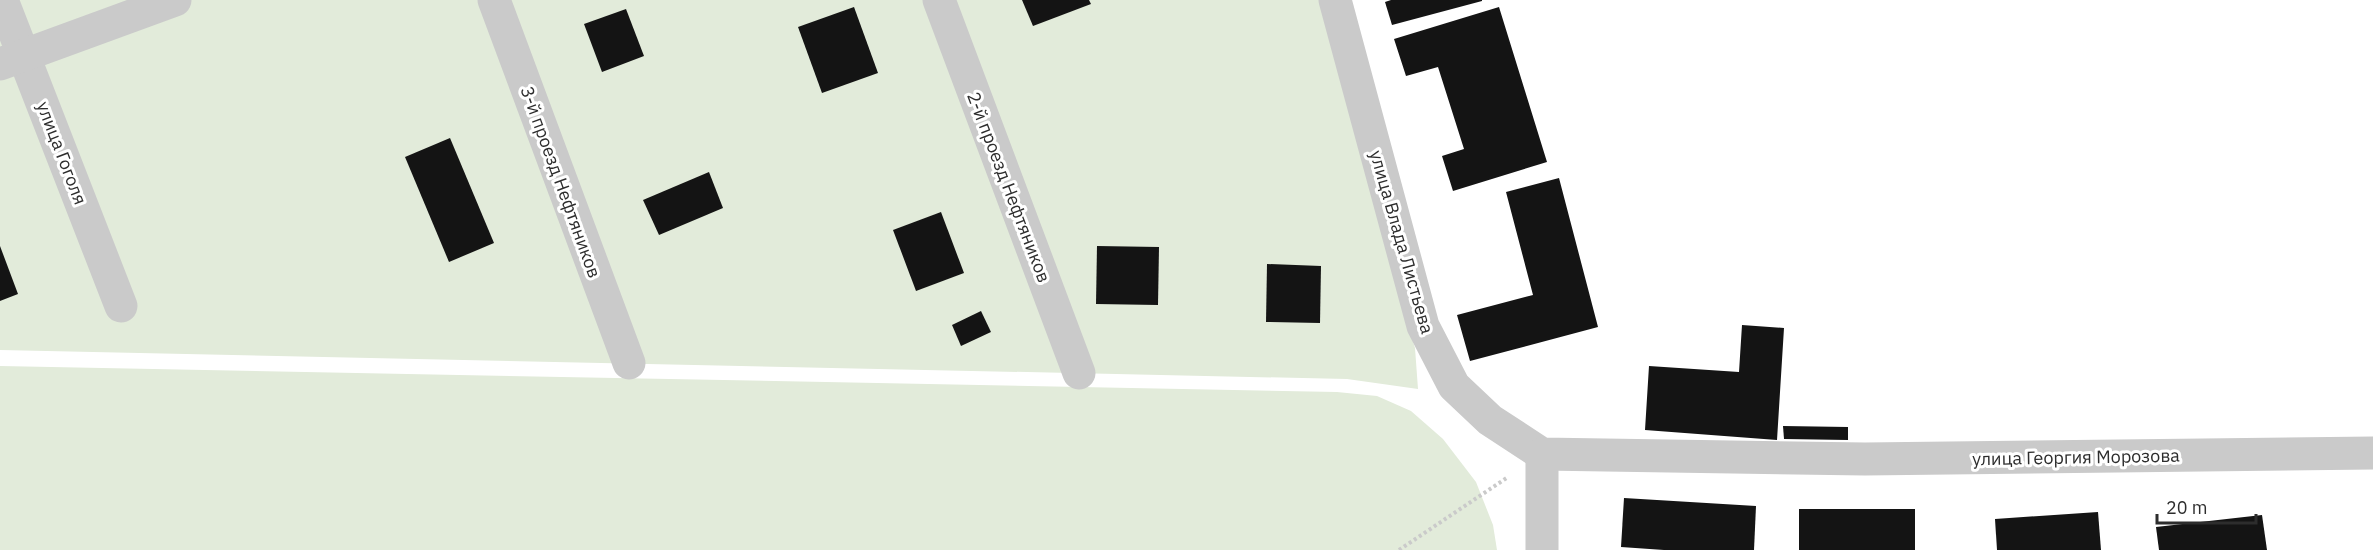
<svg xmlns="http://www.w3.org/2000/svg" width="2373" height="550" viewBox="0 0 2373 550" font-family="'IBM Plex Sans',sans-serif">
<rect width="100%" height="100%" fill="#fff"/>
<g fill="#e2ebda">
<path d="M0 0H1321L1398 293 1415 348 1418 389 1347 379 0 350Z"/>
<path d="M0 366 1337 392 1377 396 1411 411 1443 439 1476 482 1493 525 1497 550H0Z"/>
</g>
<g fill="#141414">
<path d="M1022 0H1089L1091 4 1033 26Z"/>
<path d="M1391 0H1482V1L1392 25 1385 2Z"/>
<path d="M854 7 878 73 822 93 798 27Z"/>
<path d="M1499 7 1547 162 1453 191 1442 156 1464 149 1438 67 1406 76 1394 39Z"/>
<path d="M626 9 644 56 602 72 584 24Z"/>
<path d="M450 138 494 243 449 262 405 157Z"/>
<path d="M709 172 723 208 659 235 643 200Z"/>
<path d="M1559 178 1598 327 1470 361 1457 315 1533 295 1506 192Z"/>
<path d="M941 212 964 273 916 291 893 230Z"/>
<path d="M0 246 18 294 0 301Z"/>
<path d="M1097 246 1159 247 1158 305 1096 304Z"/>
<path d="M1267 264 1321 266 1320 323 1266 322Z"/>
<path d="M981 311 991 332 961 346 952 325Z"/>
<path d="M1742 325 1784 328 1777 440 1645 430 1649 366 1739 372Z"/>
<path d="M1783 426 1848 427V440L1784 439Z"/>
<path d="M1624 498 1756 506 1754 550H1664L1621 547Z"/>
<rect x="1799" y="509" width="116" height="41"/>
<path d="M2098 512 2101 550H1997L1995 519Z"/>
<path d="M2262 515 2267 550H2159L2156 527Z"/>
</g>
<g fill="none" stroke-linecap="round" stroke-linejoin="round">
<path stroke="#cacaca" stroke-width="4" stroke-dasharray="3 3" stroke-linecap="butt" d="M1399 550 1508 477"/>
<g stroke="#cacaca" stroke-width="33">
<path d="M2 0 121 306"/>
<path d="M494 0 629 363"/>
<path d="M939 0 1079 373"/>
<path d="M1335 0 1423 326 1454 386 1490 420 1542 454 1865 459 2373 453"/>
<path d="M0 64 175 0"/>
<path d="M1542 454V550"/>
</g>
</g>
<g text-anchor="middle" dominant-baseline="central" stroke-width="6" stroke-linejoin="round" paint-order="stroke">
<g font-size="18" fill="#2d2d2d" stroke="#fff">
<text transform="translate(62 153) rotate(69)">улица Гоголя</text>
<text transform="translate(561 182) rotate(70)">3-й проезд Нефтяников</text>
<text transform="translate(1009 187) rotate(69)">2-й проезд Нефтяников</text>
<text transform="translate(1402 242) rotate(74)">улица Влада Листьева</text>
<text transform="translate(2076 457) rotate(-1)">улица Георгия Морозова</text>
</g>
</g>
<path d="M2157 514v9h99v-9" fill="none" stroke="#2d2d2d" stroke-width="3"/>
<text x="2166" y="514" font-size="18" fill="#2d2d2d" stroke="#ffffff" stroke-width="4.5" paint-order="stroke">20 m</text>
</svg>
